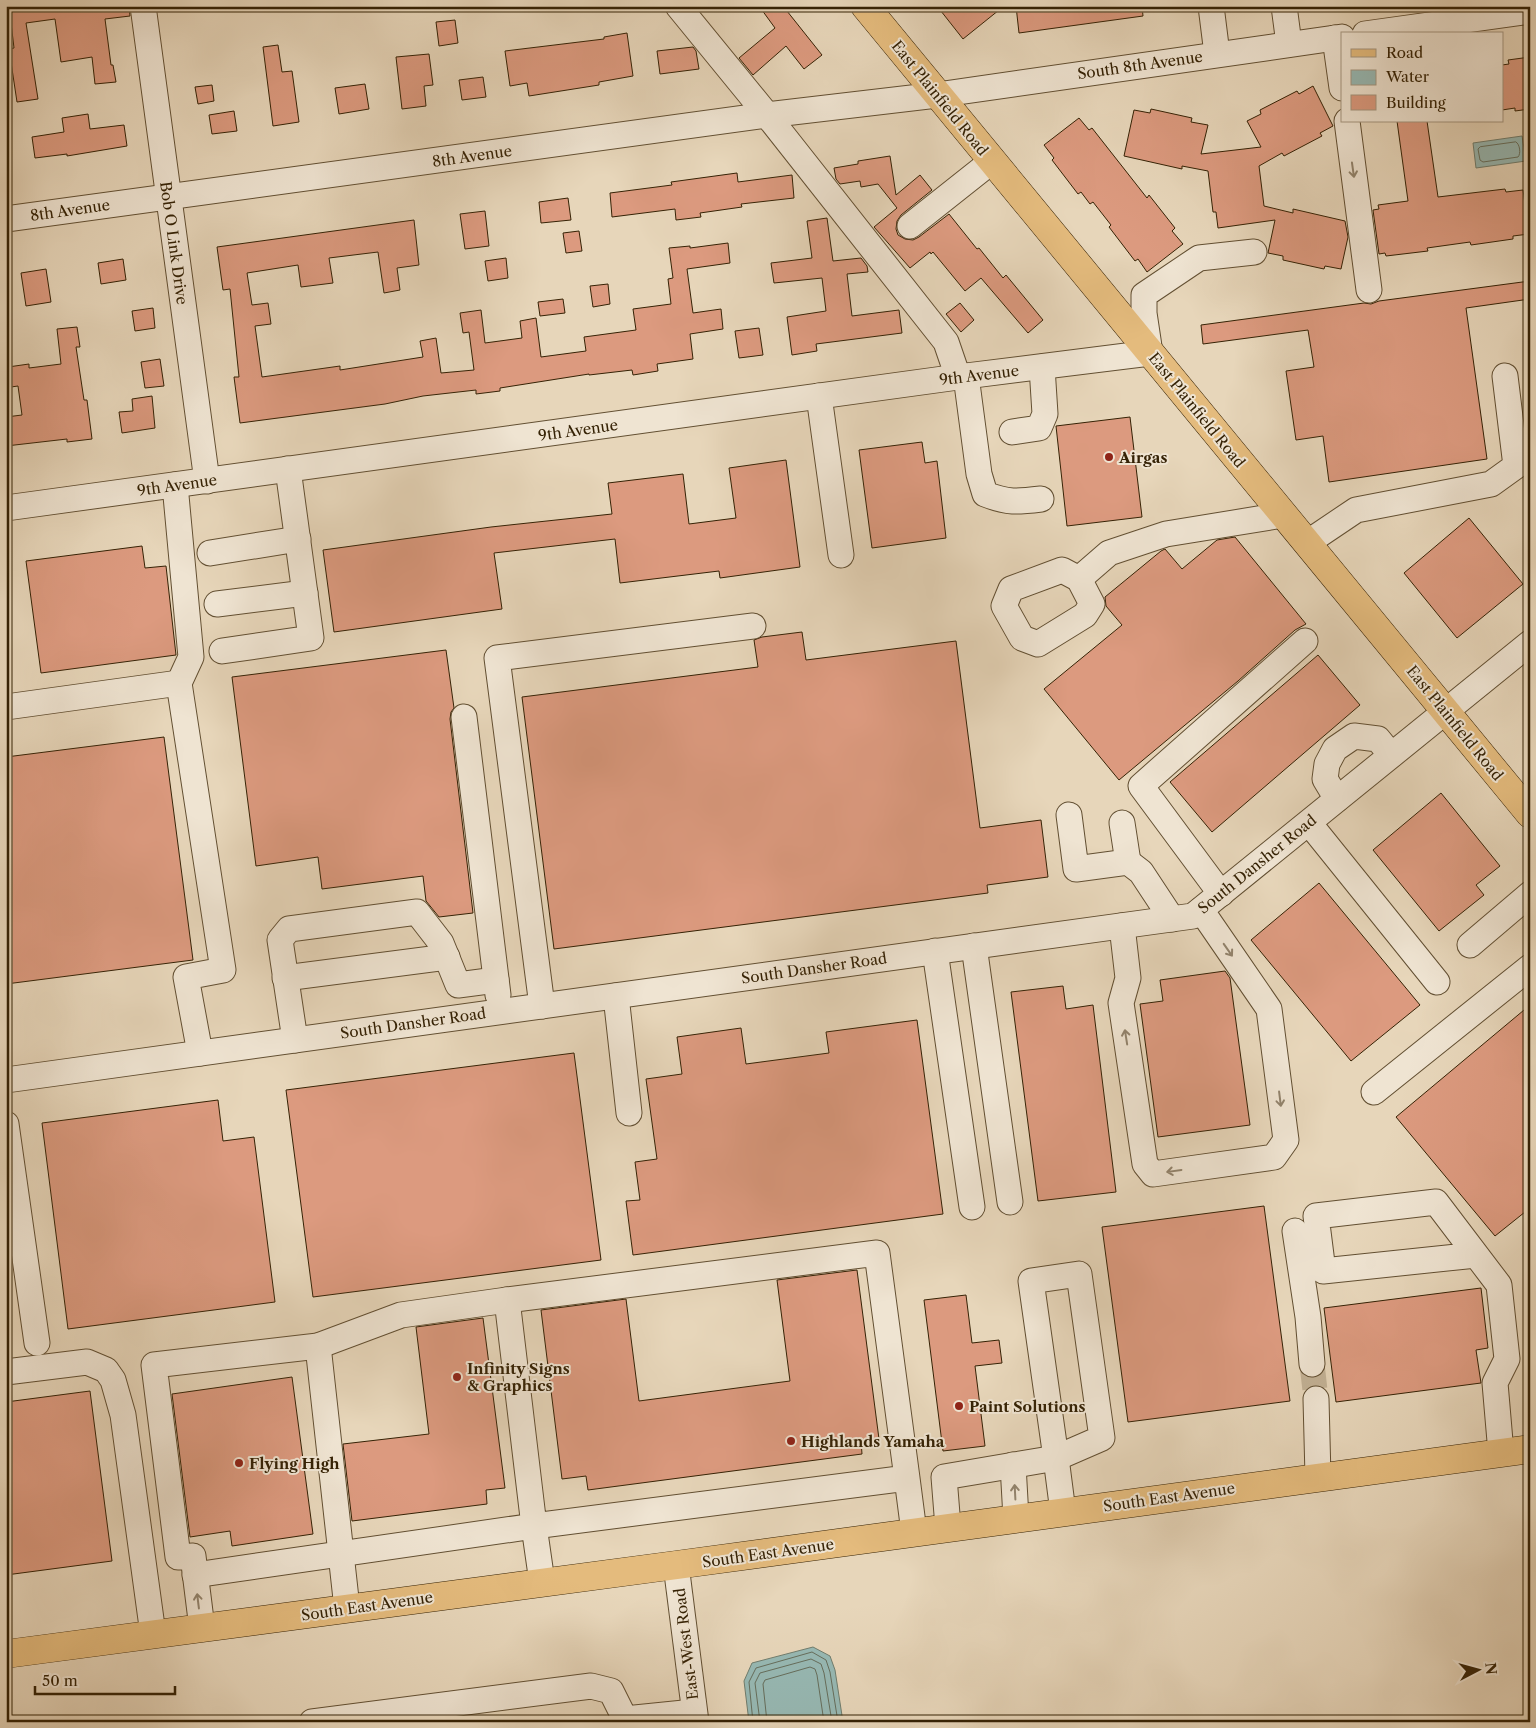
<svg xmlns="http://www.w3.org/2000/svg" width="1536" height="1728" viewBox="0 0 1536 1728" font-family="'Libre Caslon Text',serif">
<rect width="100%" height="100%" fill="#e7d6ba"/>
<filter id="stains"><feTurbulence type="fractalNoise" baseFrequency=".004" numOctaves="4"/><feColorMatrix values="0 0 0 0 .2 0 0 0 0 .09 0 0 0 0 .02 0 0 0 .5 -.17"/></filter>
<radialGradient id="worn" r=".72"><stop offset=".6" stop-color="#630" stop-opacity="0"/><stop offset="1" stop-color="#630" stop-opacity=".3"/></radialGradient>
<g fill="#97b9b4" stroke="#707d6e">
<path d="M1522 136 1526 161 1476 168 1473 143Z"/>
<path d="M813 1647 830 1656 835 1670 843 1722H749L744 1681 752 1663Z"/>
</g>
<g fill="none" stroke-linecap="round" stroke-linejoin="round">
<g stroke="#666e5c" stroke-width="1">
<path d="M1516 142C1520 144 1521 154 1518 157L1483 162 1480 160 1478 149 1480 147Z"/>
<path d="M753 1722 749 1682 756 1668 812 1652 826 1660 830 1672 838 1722"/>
<path d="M760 1722 755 1683 760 1673 811 1659 821 1664 824 1673 832 1722"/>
<path d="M767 1722 763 1684 765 1680 810 1667 815 1669 817 1675 824 1722"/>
</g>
</g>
<g fill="#dc9a7f" stroke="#352205">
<path d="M9 6H129L130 16 105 19 111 65H113L116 82 95 84 92 57 61 62 55 19 26 23 38 99 17 102 9 49 14 48Z"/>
<path d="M759 6H783L822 55 804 69 786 46 753 75 739 58 775 28Z"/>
<path d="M937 6H1004L963 39Z"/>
<path d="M1016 6H1142L1143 16 1019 33Z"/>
<path d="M455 20 458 43 439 46 436 22Z"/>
<path d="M627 33 633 76 599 82V85L529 96 527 83 510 86 505 51 604 39V37Z"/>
<path d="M278 45 282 72 292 71 299 122 273 126 263 47Z"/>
<path d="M693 47 696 51 699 69 660 74 657 51Z"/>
<path d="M429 54 433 85 424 86 426 106 402 109 396 57Z"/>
<path d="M1530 57V109L1515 111V108L1502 110V65L1509 64 1508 60Z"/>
<path d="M483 77 486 97 462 100 459 80Z"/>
<path d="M365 84 369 109 339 114 335 88Z"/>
<path d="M212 85 214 101 198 104 195 87Z"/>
<path d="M1313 86 1333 126 1320 133 1322 136 1284 156 1282 153 1259 166 1264 206 1293 213V209L1345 221 1348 237 1341 269 1325 266 1324 269 1283 260V256L1268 253 1275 220 1218 228 1216 212H1213L1208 171 1182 166V169L1124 156 1134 110 1150 113 1151 109 1192 118 1191 122 1208 125 1201 154 1261 147 1247 121 1261 114 1260 110 1297 91 1299 94Z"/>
<path d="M234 111 237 131 212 134 209 115Z"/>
<path d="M88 114 90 129 124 125 127 146 67 156V154L35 158 32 137 64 132 62 118Z"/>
<path d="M1079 118 1089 130 1092 128 1147 198 1149 195 1175 228 1172 231 1183 244 1147 272 1138 259 1135 261 1109 227 1111 225 1093 202 1090 204 1081 192 1078 194 1052 160 1054 158 1044 145Z"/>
<path d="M1397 121H1427L1438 197 1505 189 1506 192 1523 190 1529 234 1513 236V239L1471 245 1470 242 1427 248 1428 251 1386 256 1385 253 1379 254 1373 210 1379 209 1378 205 1408 201Z"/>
<path d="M890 156 896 195 920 175 932 190 901 215 897 221 896 229 898 235 905 239 913 240 919 237 949 214 977 249 979 248 1003 278 1006 275 1043 320 1028 333 981 278 965 291 933 252 931 254 930 252 910 268 874 227 897 208 878 184 861 187 860 181 840 184 836 179 834 168 858 164V161Z"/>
<path d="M737 173 738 182 792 175 794 198 741 204 742 207 700 213 701 217 676 220 675 209 612 217 610 193 672 185 671 182Z"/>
<path d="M568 198 571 220 541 223 539 202Z"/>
<path d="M485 211 489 246 465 249 460 214Z"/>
<path d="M827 218 833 261 861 258 867 266 868 272 847 274 852 316 899 310 902 333 816 344 817 351 792 355 787 317 826 311 822 278 774 283 771 263 812 258 807 221Z"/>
<path d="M414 220 419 265 397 268 400 290 384 293 378 252 329 258 333 283 301 287 298 265 247 273 252 305 268 303 271 324 255 326 262 377 340 366V370L423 357 420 341 436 338 441 373 474 370 469 332 463 333 460 313 481 310 485 343 522 338 520 321 536 318 541 357 586 351 584 337 636 330 633 309 671 304 668 279 673 278 669 248 690 246V248L728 243 730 263 687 269 693 313 721 309 723 329 690 334 693 359 657 364 658 371 633 375 632 370 589 375V374L500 388V391L476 394V390L423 396 385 404 240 423 234 377H239L230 289 223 290 217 247Z"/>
<path d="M579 231 582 251 566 253 563 233Z"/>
<path d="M506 258 508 278 488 281 485 261Z"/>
<path d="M123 259 126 280 101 284 98 263Z"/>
<path d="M46 269 51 302 26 306 21 273Z"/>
<path d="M1530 281V299L1466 308 1487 459 1329 482 1323 436 1296 440 1286 371 1314 367 1308 330 1203 344 1201 325 1364 303 1371 304 1379 301Z"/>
<path d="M608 284 610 304 593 307 590 286Z"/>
<path d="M563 299 565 313 540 316 538 302Z"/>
<path d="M960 303 974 320 961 332 946 314Z"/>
<path d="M153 308 155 328 135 331 132 311Z"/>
<path d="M77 327 80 347H76L84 400H87L92 439 67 442V439L6 446V417L22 415 18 386 11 387 8 367 29 364V368L61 364 57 329Z"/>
<path d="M759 328 763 355 739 358 735 331Z"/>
<path d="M160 359 164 386 145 388 141 362Z"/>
<path d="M152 396 155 428 122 433 119 412 133 411 132 399Z"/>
<path d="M1130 417 1142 517 1067 526 1056 426Z"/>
<path d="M922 442 925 463 937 461 946 538 872 548 859 450Z"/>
<path d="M786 460 800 567 720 578 719 571 620 583 615 539 494 553 502 609 334 632 323 550 491 527 612 514 608 483 683 474 689 524 736 518 729 468Z"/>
<path d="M1469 518 1523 584 1457 638 1404 573Z"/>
<path d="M1235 537 1306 624 1295 630 1238 681 1119 780 1044 689 1122 625 1106 606 1105 597 1161 551 1165 549 1182 569 1217 540Z"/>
<path d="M142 546 145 568 166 566 176 655 41 673 26 561Z"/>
<path d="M802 632 806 660 956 641 980 828 1041 820 1048 877 987 885 988 893 554 949 522 697 758 667 754 640 762 637Z"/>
<path d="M446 650 454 708 451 712 450 719 473 913 439 917 426 901 423 876 322 889 318 857 256 866 232 677Z"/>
<path d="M1318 655 1360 705 1212 832 1170 782Z"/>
<path d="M164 737 193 960 6 984V757Z"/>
<path d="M1441 793 1500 866 1476 885 1484 895 1439 931 1373 850Z"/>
<path d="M1319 883 1420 1005 1351 1061 1251 940Z"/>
<path d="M1225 971 1230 978 1250 1125 1158 1137 1140 1004 1163 1001 1160 980Z"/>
<path d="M1063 986 1066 1009 1093 1005 1116 1192 1038 1201 1011 992Z"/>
<path d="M1530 1005V1208L1495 1236 1396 1117Z"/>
<path d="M917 1020 943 1214 633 1255 626 1201 640 1200 635 1162 657 1159 646 1079 682 1074 677 1037 741 1028 746 1064 829 1053 826 1032Z"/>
<path d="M574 1053 601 1260 313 1297 286 1090Z"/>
<path d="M218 1100 223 1141 254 1137 275 1302 68 1329 42 1123Z"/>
<path d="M1264 1206 1290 1401 1128 1422 1102 1227Z"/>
<path d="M857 1270 879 1439 861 1441 862 1454 588 1490 586 1476 562 1479 541 1310 626 1299 639 1401 790 1381 777 1280Z"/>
<path d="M1481 1288 1488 1348 1476 1350 1481 1383 1336 1402 1324 1308Z"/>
<path d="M966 1295 972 1343 999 1340 1002 1363 975 1366 985 1446 943 1451 924 1300Z"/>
<path d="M483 1318 505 1488 486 1490 487 1504 352 1521 343 1444 429 1434 416 1327Z"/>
<path d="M292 1377 313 1534 232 1546 230 1531 190 1537 172 1394Z"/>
<path d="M90 1391 112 1561 6 1575V1402Z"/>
</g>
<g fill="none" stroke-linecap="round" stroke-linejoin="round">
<path stroke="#c3b296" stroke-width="25" stroke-dasharray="25 12" stroke-linecap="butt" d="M1312 1364 1316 1399"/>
<g stroke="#624f32" stroke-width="27">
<g id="minor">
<path d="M143 6 207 481"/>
<path d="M678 6 767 115 946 342 958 377"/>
<path d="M1211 6 1217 54"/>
<path d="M1284 6 1289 44"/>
<path d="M1365 34 1530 11"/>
<path d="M1335 38 1342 88"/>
<path d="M1347 121 1369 290"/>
<path d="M6 219 767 115 937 95 1342 37"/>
<path d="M910 226 992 161"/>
<path d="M966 376 979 474 985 494C1008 503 1017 502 1041 499"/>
<path d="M819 396 841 555"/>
<path d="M1012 432 1039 428 1045 414 1042 367"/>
<path d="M175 485 191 657 179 683"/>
<path d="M6 508 958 377 1150 353 1144 313V295L1199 258 1254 252"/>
<path d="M1307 543 1356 510 1491 484 1516 466 1505 376"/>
<path d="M210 553 298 539"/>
<path d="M1062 570 1079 579 1092 604 1085 615 1038 644 1022 638 1004 606 1011 589Z"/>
<path d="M1079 579 1109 553 1166 534 1283 515"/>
<path d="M217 604 305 593"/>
<path d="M222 651 311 638 288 469"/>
<path d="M6 707 179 683 223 970 186 977 200 1053"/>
<path d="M464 717 498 995"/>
<path d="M1337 799 1325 779 1327 764 1335 749 1354 736 1378 739 1391 755"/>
<path d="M1069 815 1076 869 1128 862 1141 872 1172 919"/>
<path d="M1122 823 1128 862"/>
<path d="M1309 823 1437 982"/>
<path d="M1221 894 1141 786 1305 641"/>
<path d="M1122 926 1128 978 1121 1003 1145 1164 1153 1174 1274 1157 1286 1140 1269 1009 1201 910"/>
<path d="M1470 945 1530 894"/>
<path d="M974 946 1010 1202"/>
<path d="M935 951 972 1207"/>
<path d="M285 978 447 957"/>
<path d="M616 996 629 1113"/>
<path d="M542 1006 497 658 753 626"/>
<path d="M295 1040 280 940 289 929 417 912 441 943 458 985 496 980"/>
<path d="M6 1080 1193 916 1530 643"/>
<path d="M1374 1092 1530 967"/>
<path d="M6 1124 37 1343"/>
<path d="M1295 1231 1308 1317 1312 1364"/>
<path d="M1476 1255 1323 1271 1316 1216 1436 1202 1499 1285 1507 1359 1495 1383 1501 1453"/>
<path d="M1079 1274 1102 1438 1056 1458 1031 1281Z"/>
<path d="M318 1346 347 1608"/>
<path d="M6 1372 87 1362 106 1370 113 1380 123 1415 153 1634"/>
<path d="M1316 1399 1318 1477"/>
<path d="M1013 1465 1016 1518"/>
<path d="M907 1478 877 1253 507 1300 534 1526 907 1478 914 1532"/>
<path d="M948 1527 944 1477 1056 1458 1063 1512"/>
<path d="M676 1565 696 1722"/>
<path d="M195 1575 534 1526 542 1582"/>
<path d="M202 1628 193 1556 178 1557 154 1365 318 1346 401 1315 507 1300"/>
<path d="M312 1722 591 1686 611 1691 625 1719 694 1712"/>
</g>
</g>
<g stroke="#352205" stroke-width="29">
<g id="major">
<path d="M865 6 1530 814"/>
<path d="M6 1654 676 1565 1530 1449"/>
</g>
</g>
<use href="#minor" stroke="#efe4d2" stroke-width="25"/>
<use href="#major" stroke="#e4bb7d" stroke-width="28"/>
</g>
<defs><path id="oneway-shaft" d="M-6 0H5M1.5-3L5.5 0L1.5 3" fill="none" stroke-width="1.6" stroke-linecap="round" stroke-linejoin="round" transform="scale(1.25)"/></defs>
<g stroke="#92836c">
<use href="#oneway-shaft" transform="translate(1353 170) rotate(82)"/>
<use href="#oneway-shaft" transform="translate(1228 950) rotate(55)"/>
<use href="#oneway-shaft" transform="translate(1126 1037) rotate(-99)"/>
<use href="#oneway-shaft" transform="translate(1280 1099) rotate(83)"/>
<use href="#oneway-shaft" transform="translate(1174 1171) rotate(172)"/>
<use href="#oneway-shaft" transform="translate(1015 1492) rotate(-93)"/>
<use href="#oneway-shaft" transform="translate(198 1601) rotate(-97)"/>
</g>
<g fill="#8f2418" stroke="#efe4d2" stroke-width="2">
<circle cx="1109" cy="457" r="5"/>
<circle cx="457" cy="1377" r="5"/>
<circle cx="959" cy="1406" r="5"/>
<circle cx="791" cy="1441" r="5"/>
<circle cx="239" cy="1463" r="5"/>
</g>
<g text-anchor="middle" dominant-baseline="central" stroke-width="4" stroke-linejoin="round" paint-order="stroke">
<g font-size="15" fill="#352205" stroke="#efe4d2">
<text transform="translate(1140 65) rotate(-8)">South 8th Avenue</text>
<text transform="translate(940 98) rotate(51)">East Plainfield Road</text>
<text transform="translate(472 156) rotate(-8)">8th Avenue</text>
<text transform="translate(70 210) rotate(-8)">8th Avenue</text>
<text transform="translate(174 243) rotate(82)">Bob O Link Drive</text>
<text transform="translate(979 375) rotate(-7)">9th Avenue</text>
<text transform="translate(1197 410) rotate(51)">East Plainfield Road</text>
<text transform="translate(578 430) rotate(-8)">9th Avenue</text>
<text transform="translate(177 485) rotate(-8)">9th Avenue</text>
<text transform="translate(1455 723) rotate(51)">East Plainfield Road</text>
<text transform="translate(1257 864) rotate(-39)">South Dansher Road</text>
<text transform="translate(814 968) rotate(-8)">South Dansher Road</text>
<text transform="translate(413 1023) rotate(-8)">South Dansher Road</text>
<text transform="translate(1169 1497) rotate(-8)">South East Avenue</text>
<text transform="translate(768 1553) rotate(-8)">South East Avenue</text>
<text transform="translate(367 1606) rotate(-8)">South East Avenue</text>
<text transform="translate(686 1644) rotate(-97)">East-West Road</text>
</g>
<g font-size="15" font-weight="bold" fill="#352205" stroke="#efe4d2" text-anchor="start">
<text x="1119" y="457">Airgas</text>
<text x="467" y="1368">Infinity Signs<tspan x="467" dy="17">&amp; Graphics</tspan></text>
<text x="969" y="1406">Paint Solutions</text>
<text x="801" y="1441">Highlands Yamaha</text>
<text x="249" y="1463">Flying High</text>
</g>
</g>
<rect width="1536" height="1728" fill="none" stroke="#e7d6ba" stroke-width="25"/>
<rect x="8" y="8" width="1521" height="1713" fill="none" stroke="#352205" stroke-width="2.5"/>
<rect x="12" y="12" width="1511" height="1703" fill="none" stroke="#352205"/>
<rect x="1341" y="32" width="162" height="90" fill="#efe4d2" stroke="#a59680"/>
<rect x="1351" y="49" width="25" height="8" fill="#e4bb7d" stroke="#a59680"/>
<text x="1386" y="58" font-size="15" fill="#352205">Road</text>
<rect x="1351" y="70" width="25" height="15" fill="#97b9b4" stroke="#a59680"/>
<text x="1386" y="82" font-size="15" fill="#352205">Water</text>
<rect x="1351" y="95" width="25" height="15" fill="#dc9a7f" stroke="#a59680"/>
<text x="1386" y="108" font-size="15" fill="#352205">Building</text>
<g transform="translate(1478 1670) rotate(84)" stroke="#efe4d2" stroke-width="4" paint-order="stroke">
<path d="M0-4L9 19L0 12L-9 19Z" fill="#352205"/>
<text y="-8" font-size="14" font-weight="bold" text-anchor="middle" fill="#352205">N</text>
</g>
<path d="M35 1686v8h140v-8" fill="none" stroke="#352205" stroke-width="2.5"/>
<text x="42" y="1686" font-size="15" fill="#352205" stroke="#efe4d2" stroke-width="4" paint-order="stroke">50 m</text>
<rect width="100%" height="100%" filter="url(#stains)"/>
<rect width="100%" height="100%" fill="url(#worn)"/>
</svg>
